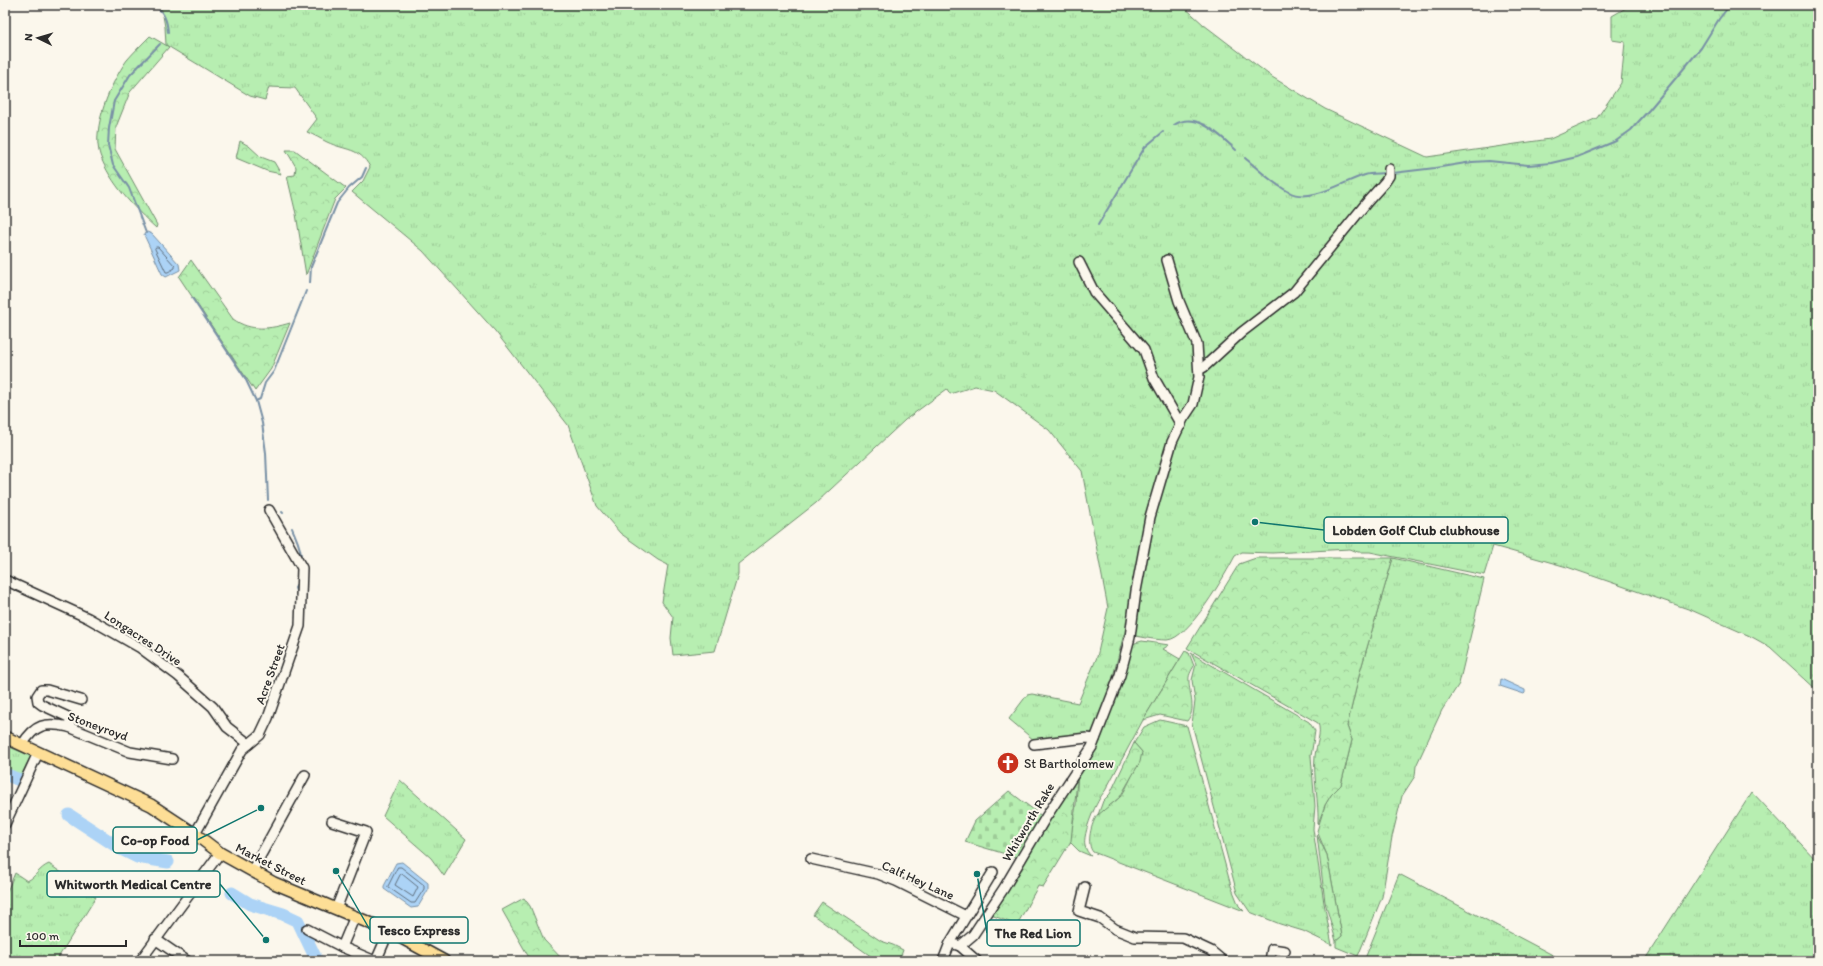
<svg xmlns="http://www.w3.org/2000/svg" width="1823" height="966" viewBox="0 0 1823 966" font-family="Itim,sans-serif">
<defs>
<pattern id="grass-tufts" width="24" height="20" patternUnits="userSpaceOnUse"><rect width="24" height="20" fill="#b7eeb1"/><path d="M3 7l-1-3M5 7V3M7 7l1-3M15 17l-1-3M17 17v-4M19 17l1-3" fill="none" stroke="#9ecc98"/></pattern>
<pattern id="forest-crowns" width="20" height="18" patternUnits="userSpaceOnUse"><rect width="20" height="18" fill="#b7eeb1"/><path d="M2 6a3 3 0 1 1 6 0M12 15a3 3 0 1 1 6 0" fill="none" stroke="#9ecc98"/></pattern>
<pattern id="cemetery-stones" width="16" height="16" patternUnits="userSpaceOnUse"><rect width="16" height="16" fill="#b7eeb1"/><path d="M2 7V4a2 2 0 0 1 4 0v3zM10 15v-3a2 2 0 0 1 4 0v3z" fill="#9ecc98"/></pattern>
</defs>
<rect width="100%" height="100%" fill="#fbf7ec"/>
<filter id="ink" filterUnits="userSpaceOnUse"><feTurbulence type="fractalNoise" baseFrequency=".025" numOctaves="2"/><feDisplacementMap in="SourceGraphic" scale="8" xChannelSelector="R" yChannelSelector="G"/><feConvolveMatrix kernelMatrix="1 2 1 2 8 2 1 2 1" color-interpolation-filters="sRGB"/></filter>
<g filter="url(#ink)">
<g fill="url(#grass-tufts)" stroke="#718c6e">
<path d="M153 5H1182L1204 25 1272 77 1325 109 1427 157 1550 139 1597 118 1621 83 1625 42 1612 40V16L1631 5H1818V691L1770 647 1752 637 1691 610 1567 567 1493 546 1484 575 1370 552H1358L1350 549 1272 553 1242 552 1235 556C1225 575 1189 639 1167 640 1153 640 1138 636 1124 634L1104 711 1093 734 1035 741 1009 719 1027 695 1032 694 1078 703 1097 657 1108 608 1082 471 1049 430 994 390 975 386 950 394 947 389 905 420 816 503 738 564V574L715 651 673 655 671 638 673 617 662 602 668 565 658 560 620 533 597 506 568 425 495 331 423 251 352 192 363 181 370 167C359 147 346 151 327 142 321 139 314 135 307 132L317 119 295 88 269 87 265 100 250 96 166 45 165 27 162 10Z"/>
<path d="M1393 558 1484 579 1459 684 1442 710 1416 766 1415 776 1402 796 1392 837 1382 897 1358 956 1336 947V941L1342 936 1327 855 1317 831 1325 805 1331 795 1341 785 1352 740 1347 726 1360 672Z"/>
<path d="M1142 641 1169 645 1163 649 1180 659 1143 720 1105 791C1097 799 1082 834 1085 846 1086 850 1088 853 1091 856L1079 851 1070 842 1076 805 1078 771 1132 644Z"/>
<path d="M1191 653 1309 722 1315 731 1311 756 1315 806 1313 829 1324 903 1332 945 1303 931 1280 924 1250 912 1237 893 1192 724 1195 701 1192 680 1196 664Z"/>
<path d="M1160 720 1187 726 1231 886 1239 906 1244 911 1093 852C1086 844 1091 823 1098 814 1103 807 1114 804 1120 797 1127 790 1137 763 1142 752L1134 743 1144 727Z"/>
<path d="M5 745 31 756 20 778 5 770Z"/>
<path d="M400 780 466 839 444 876 431 858 383 816Z"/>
<path d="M1752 792 1818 862V961H1644Z"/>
<path d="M49 864 96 897 56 961H5V896L15 873 27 881C36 877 39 868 49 864Z"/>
<path d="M1399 874 1564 961H1364Z"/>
</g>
<g fill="url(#forest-crowns)" stroke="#718c6e">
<path d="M150 36 169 47 130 92 116 127 115 149 157 225 156 228C134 208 110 183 100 155 91 128 111 82 127 60 134 52 142 44 150 36Z"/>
<path d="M240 141 249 146 261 157 274 162 281 174 267 171 236 158Z"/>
<path d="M286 150H295L346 188 335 199 306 275 296 214 287 176 295 175 296 167Z"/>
<path d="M191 260 233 319C251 332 270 329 290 323L271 369 255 391 179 277Z"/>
<path d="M1256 558H1393L1360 672 1347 726 1352 740 1341 785 1331 795 1325 805 1318 824C1319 802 1313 777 1315 756 1316 745 1322 733 1318 723L1187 648 1239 564Z"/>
<path d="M1185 651 1189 653 1194 666C1191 671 1188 676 1189 681 1189 695 1197 709 1187 721L1160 715 1143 720Z"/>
<path d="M1134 743 1142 752 1140 762 1120 797 1098 815 1103 801 1110 794Z"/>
<path d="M1078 771 1071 841 1043 887 1038 886 1017 925 991 915Z"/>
<path d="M1317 835 1327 855 1342 936 1336 941 1325 902Z"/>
<path d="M524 898 530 906 544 940 564 961H531L502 910Z"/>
<path d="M822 902 881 941 893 945 903 950 899 961H870L872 957 813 915Z"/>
</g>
<path fill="url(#cemetery-stones)" stroke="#718c6e" d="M1009 791 1043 817 1019 858 965 842 975 821Z"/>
<g fill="#acd3f6" stroke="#7890a5">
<path d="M147 232 152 234 179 264 180 270 166 277 162 274 145 237 144 234Z"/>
<path d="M1501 679 1525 690V693L1524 694 1500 686Z"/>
<path d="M402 862 428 883V890L418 907 411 908 384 889V886L396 863Z"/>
</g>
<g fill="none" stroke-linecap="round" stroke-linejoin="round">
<g stroke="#5f6e7c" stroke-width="1">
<path d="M156 247H158L175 266V268L168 272H166L155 249Z"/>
<path d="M398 867H401L424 885V889L415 903H411L388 887Z"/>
<path d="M402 874 418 887 413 897 395 885 400 875Z"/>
</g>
<g stroke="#7890a5" stroke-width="2">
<path d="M155 5C164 13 167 20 168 32"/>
<path d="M1174 125C1197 110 1220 136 1236 150"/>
<path d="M1245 158C1259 170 1273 184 1289 192 1310 204 1344 181 1365 175 1371 173 1379 174 1386 173"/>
<path d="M1393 173 1435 168 1472 162 1489 161 1528 165 1551 163 1577 157 1616 141 1631 130 1649 110 1701 48 1719 19 1730 5"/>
<path d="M1098 225 1145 147 1163 132"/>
<path d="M146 233 129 188 113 165 108 145 109 128 114 101 130 75 160 44"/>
<path d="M310 283 311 267 337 203 349 188 362 177 366 168"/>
<path d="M192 298 245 378 256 401 262 423 266 453 268 500"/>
<path d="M256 401 260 399 265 383 274 371 306 291"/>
<path d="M282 512 283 513"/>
<path d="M292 528C296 538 302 549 301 559"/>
<path d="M297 594 295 588 298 583"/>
</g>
<g stroke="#acd3f6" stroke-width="13">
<path d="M5 774 17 779"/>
<path d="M69 815 121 849 137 857 168 862"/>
<path d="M232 893 250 904 283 914 298 921 317 961"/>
</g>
<g stroke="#2b2b2b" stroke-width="12">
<g id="minor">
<path d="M1079 262 1094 292 1144 350 1154 378 1181 425"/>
<path d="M1199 370 1204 367 1242 332 1294 292 1368 201 1385 182 1389 176V169"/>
<path d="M5 580 88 618 139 647 178 676 213 707 227 727 249 744"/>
<path d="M69 727 70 720 68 717 42 705 38 702 37 696 41 690H47L81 700"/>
<path d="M1034 744 1087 738 1095 739"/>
<path d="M22 745C35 724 45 722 69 727L130 752 172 759"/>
<path d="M332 821 366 832 336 909"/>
<path d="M5 824 38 753"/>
<path d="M195 834 242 750 260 735 268 718 300 626 302 568 269 510"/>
<path d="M811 859 878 874 896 881 966 916"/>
<path d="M252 871 305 775"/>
<path d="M1085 887 1079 911 1100 918 1115 929 1135 937 1183 938 1211 951 1223 961"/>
<path d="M307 929 342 947 375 961"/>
<path d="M155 939 187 961"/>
<path d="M954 944 960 946 977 961"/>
<path d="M960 946 973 935 1004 888 1046 817 1092 747 1120 675 1130 637 1136 591 1150 517 1172 442 1183 419 1193 404 1199 377 1197 344 1179 301 1167 260"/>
<path d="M342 947 355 916"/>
<path d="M140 961 220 853"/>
<path d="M376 961 389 931"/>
<path d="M943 961 950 943 993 872"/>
<path d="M1270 961 1272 949 1285 951"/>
</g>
</g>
<g stroke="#2b2b2b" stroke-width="14">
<path id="major" d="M5 737 151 805 195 834 220 853 274 883 389 931 444 961"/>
</g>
<use href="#minor" stroke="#fbf7ec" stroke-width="9"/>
<use href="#major" stroke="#fdde96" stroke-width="11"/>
</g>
</g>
<defs>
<g id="church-disc" transform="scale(1.15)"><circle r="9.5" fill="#c8321e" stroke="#fbf7ec"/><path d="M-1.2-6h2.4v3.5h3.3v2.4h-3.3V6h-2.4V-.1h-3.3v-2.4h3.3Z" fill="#fff"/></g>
</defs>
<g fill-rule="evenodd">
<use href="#church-disc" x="1008" y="763"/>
</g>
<g text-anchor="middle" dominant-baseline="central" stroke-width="4" stroke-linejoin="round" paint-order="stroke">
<g font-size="13" fill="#2b2b2b" stroke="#fbf7ec">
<text transform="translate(143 638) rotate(33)">Longacres Drive</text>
<text transform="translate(270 674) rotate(-70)">Acre Street</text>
<text transform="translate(98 726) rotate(20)">Stoneyroyd</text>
<text transform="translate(1028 822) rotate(-59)">Whitworth Rake</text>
<text transform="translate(271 864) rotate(27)">Market Street</text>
<text transform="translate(918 880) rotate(24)">Calf Hey Lane</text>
</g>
<g font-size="13" fill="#2b2b2b" stroke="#fbf7ec" text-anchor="start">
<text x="1024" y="763">St Bartholomew</text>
</g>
</g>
<path fill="none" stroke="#0f766e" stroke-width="1.5" d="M1255 522L1324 530M261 808L197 840M266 940L220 884M336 871L370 930M977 874L987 933"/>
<g fill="#0f766e" stroke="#fbf7ec" stroke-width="1.5">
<circle cx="1255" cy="522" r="4"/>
<circle cx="261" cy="808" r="4"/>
<circle cx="266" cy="940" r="4"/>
<circle cx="336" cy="871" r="4"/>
<circle cx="977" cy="874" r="4"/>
</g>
<g fill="#fbf7ec" stroke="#0f766e" stroke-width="1.5">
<rect x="1324" y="517" width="184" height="26" rx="4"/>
<rect x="113" y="827" width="84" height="26" rx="4"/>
<rect x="47" y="871" width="173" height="26" rx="4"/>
<rect x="370" y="917" width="98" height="26" rx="4"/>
<rect x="987" y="920" width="93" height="26" rx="4"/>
</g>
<g font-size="14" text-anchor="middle" font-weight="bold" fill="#2b2b2b">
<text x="1416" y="535">Lobden Golf Club clubhouse</text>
<text x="155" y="845">Co-op Food</text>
<text x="133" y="889">Whitworth Medical Centre</text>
<text x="419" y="935">Tesco Express</text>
<text x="1033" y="938">The Red Lion</text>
</g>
<rect width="1823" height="966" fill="none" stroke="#fbf7ec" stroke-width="20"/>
<rect x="10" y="10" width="1803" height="946" fill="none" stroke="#2b2b2b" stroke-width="1.5" filter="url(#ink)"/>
<g transform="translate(38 38) rotate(275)" stroke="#fbf7ec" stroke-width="3" paint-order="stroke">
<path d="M0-3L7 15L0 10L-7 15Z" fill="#2b2b2b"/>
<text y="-6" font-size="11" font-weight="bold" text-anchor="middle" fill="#2b2b2b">N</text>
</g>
<path d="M20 940v6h106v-6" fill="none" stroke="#2b2b2b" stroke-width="2"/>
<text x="26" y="940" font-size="12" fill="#2b2b2b" stroke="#fbf7ec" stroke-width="3" paint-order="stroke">100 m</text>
</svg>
